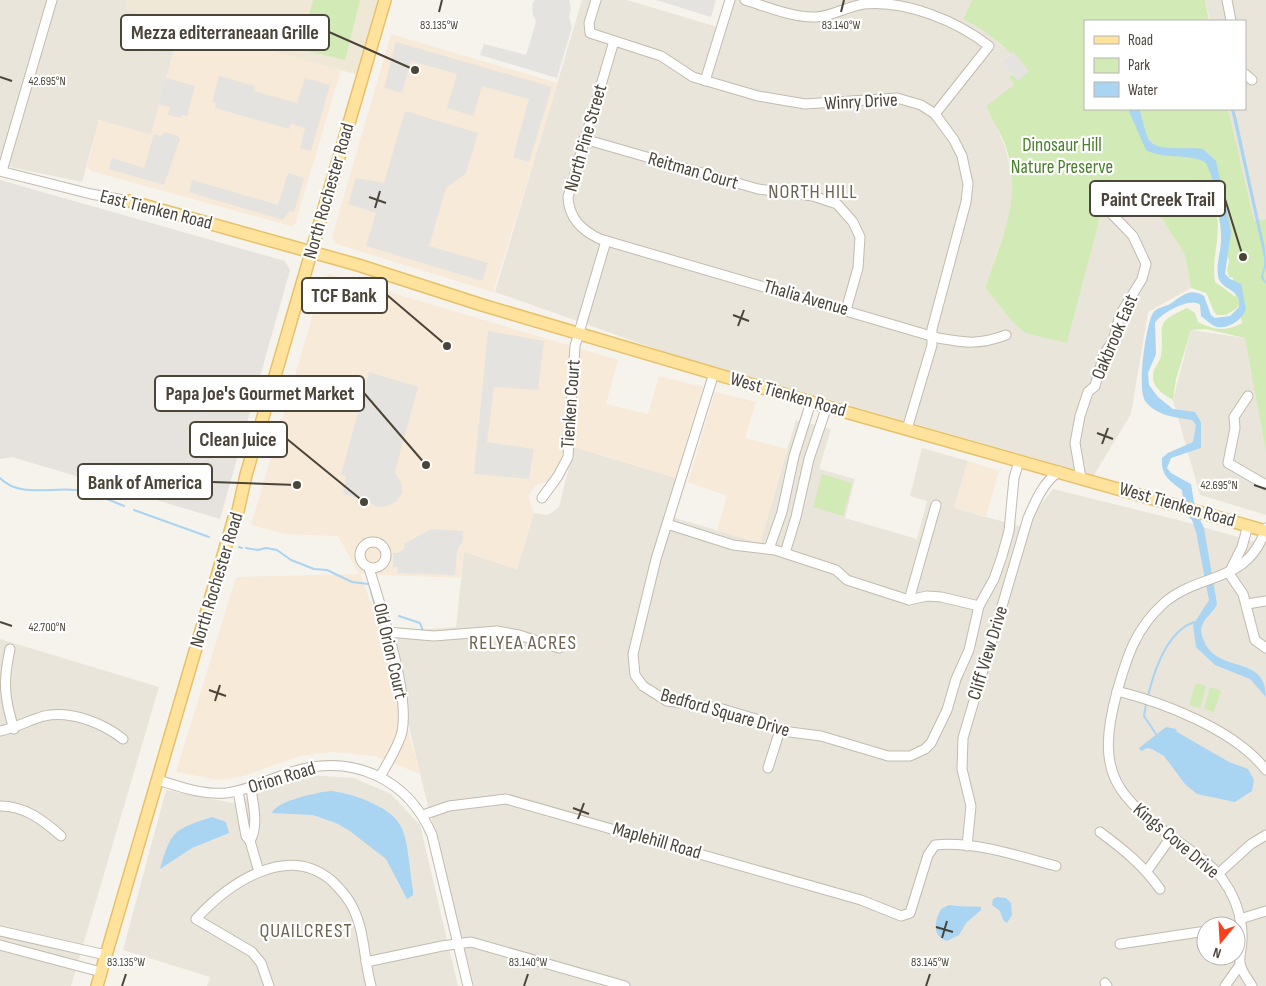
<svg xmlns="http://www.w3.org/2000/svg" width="1266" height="986" viewBox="0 0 1266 986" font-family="'Sofia Sans Condensed',sans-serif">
<rect width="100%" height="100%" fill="#f6f3ec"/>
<g fill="#eae5da" fill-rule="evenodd">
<path d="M0 0H128L126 9 181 24 151 135 99 120 82 182 0 165Z"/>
<path d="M582 0H627L721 28 729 0H972L963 19 981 28 1011 53 1001 61 1012 74 1009 77 1016 88 994 120 1005 147 1012 173V209L985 288 1010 319 1067 343 1107 191 1122 184 1163 220 1185 255 1191 288 1148 312 1131 414 1094 475 673 355 495 292Z"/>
<path d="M1205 0H1266V219L1252 222 1228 109H1245V21H1210Z"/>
<path d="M1191 330 1245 338 1266 351V515L1200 495 1173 400Z"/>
<path d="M796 420 831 429 819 469 855 479 845 518 917 539 927 501 910 496 922 448 968 461 954 508 1030 529 1038 508 1053 489 1178 520 1266 545V986H474L420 774 387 632 456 627 464 552 517 569 534 513 548 515 559 507 574 447 676 478 665 515 760 543ZM1206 926H1236V956H1206Z"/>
<path d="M0 639 159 687 71 986H0Z"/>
<path d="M307 775 354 778 391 794 420 825 458 986H207L210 977 123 950 166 790 233 803Z"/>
</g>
<g fill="#f7ead8">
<path d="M181 24 341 70 295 224 291 226 91 171 87 167 99 120 151 135Z"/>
<path d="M391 34 558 83 493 292 336 244 332 237Z"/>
<path d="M329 274 618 360 606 404 648 414 659 376 703 387 676 478 574 447 579 397 566 395 564 448 560 464 549 481 536 485 528 496 534 513 517 569 464 552 461 578 360 574 380 627 420 774 375 756 333 752 299 756 244 776 219 780 176 772 236 577 359 574 338 536 285 534 251 525 323 280Z"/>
<path d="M715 392 756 402 745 438 787 449 760 543 717 530 727 496 688 482Z"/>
<path d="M968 461 999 471 986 516 954 508Z"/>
</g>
<path fill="#e6e2dd" d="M0 180 285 261 290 270 220 519 12 457 0 459Z"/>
<path fill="#efe8d6" d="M128 0H380L358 75 126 9Z"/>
<g fill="#d2eab5" fill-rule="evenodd">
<path d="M313 0H360L345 60 300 49Z"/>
<path d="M972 0H1205L1209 21H1085V109H1228L1254 221 1266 219V451L1245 338 1206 329 1191 330 1176 379 1173 400C1162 394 1149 385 1154 370 1156 366 1160 361 1161 356 1165 324 1152 324 1187 308L1195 313 1198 322C1214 330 1226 332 1242 323L1238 304 1237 308 1226 315H1217C1212 311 1210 300 1206 293L1191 288 1185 255 1163 220 1122 184 1107 191 1067 343 1025 333 1010 319 985 288C1001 240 1023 198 1006 147 1001 133 992 119 986 106L1014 85 1009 77 1022 66C1005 46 987 31 963 19ZM1216 208 1229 261 1227 270 1229 277 1233 278 1236 297 1215 282C1211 257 1222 237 1216 208Z"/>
<path d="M822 474 852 483 843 516 813 507Z"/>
<path d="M1196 683 1206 686 1200 708 1189 705Z"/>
<path d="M1210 687 1221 691 1214 712 1204 709Z"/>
</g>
<g fill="#e5e3e0">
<path d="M535 0H569L571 9 569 17 572 27 557 78 480 55 484 44 526 55 536 22 533 15 532 5Z"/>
<path d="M656 0H716L711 17Z"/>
<path d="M143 26 176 35 170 55 137 46Z"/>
<path d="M396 42 552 87 529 162 513 157 529 99 482 86 473 116 447 108 457 74 411 61 402 93 384 88Z"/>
<path d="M1013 52 1029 71 1018 81 1001 61Z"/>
<path d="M219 76 255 86 254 91 297 103 305 78 330 85 311 151 300 148 305 128 291 124 289 129 215 108 216 103 212 102Z"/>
<path d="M166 78 195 86 187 116 182 115 181 118 168 115 170 107 158 104Z"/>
<path d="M405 111 478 133 466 173 446 188 429 246 488 263 482 281 366 246 376 213 348 204 356 178 384 183Z"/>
<path d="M164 132 178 136 180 139 164 185 109 169 112 158 144 168 154 134 162 136Z"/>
<path d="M288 173 304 178 294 212 290 211 283 220 189 192 192 180 278 205Z"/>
<path d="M488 331 544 341 538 390 494 387 487 442 534 449 529 479 474 474Z"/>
<path d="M369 372 418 387 395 472 401 482 402 493 396 502 387 506 377 507 367 501 343 494 346 476 341 475Z"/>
<path d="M431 529 463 531V541L457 550 455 575 397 573 398 567H393V553H398L405 548 404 544Z"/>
</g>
<g fill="#a9d4f2">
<path d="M1128 109H1139C1143 118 1144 131 1149 140 1157 153 1191 146 1203 149L1216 161 1227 211 1231 232 1225 274 1230 279 1241 284 1246 309C1242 320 1229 329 1217 327 1212 326 1205 319 1201 316L1200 305C1191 296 1160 314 1155 323L1156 354 1148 373 1149 385 1158 397 1173 409 1195 412 1201 422V448L1171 458 1167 468 1171 473 1191 484 1195 508 1204 528 1217 604C1214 612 1204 618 1202 626 1200 631 1202 637 1204 641 1217 674 1266 654 1266 697L1250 679 1215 665 1196 647 1193 625 1209 600 1196 532 1192 520 1185 514 1182 490C1169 480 1161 476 1162 458L1168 453 1193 442 1196 425 1192 420C1175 417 1157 416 1146 402 1136 392 1146 324 1153 313 1157 307 1165 307 1170 304 1182 296 1190 287 1204 296L1211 315 1215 318 1230 316 1239 307C1243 288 1219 291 1218 275 1216 263 1221 252 1221 240 1222 223 1215 176 1205 162 1188 153 1165 160 1146 150Z"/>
<path d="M1231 109H1234L1237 120 1265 248 1266 267 1263 275 1266 284C1258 277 1262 275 1264 266 1265 260 1263 254 1262 248Z"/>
<path d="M1166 727 1176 729 1177 732 1229 762 1248 769 1254 780 1252 791 1235 802 1197 794 1185 784 1164 756 1152 749 1147 748 1141 751 1139 748Z"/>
<path d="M331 791C351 793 390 806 400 825 408 837 410 874 413 890V895L407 899 386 859 350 831 336 823 313 815 272 813C276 801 318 792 331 791Z"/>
<path d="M212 817 226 822 229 833 192 848 160 869C172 830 173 830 212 817Z"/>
<path d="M997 897 1006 898 1011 903 1012 915 1007 923 1003 920 1000 911 992 905 993 899Z"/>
<path d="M949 905C960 907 971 906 981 907V910L966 923 959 935 947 941C932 936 934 922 941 909Z"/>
</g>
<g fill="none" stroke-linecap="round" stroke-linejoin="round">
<g stroke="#a9d4f2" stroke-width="2">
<path d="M0 478C19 498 52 487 76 490 93 493 108 499 124 506"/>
<path d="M134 510 209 537"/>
<path d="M239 547 242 548"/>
<path d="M246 548 258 550 266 548 277 550 291 560 314 569 327 570 352 582 369 584 378 617"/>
<path d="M399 616 420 623 423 631"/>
<path d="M1148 696C1154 671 1166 632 1194 622"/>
<path d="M1146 704 1144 716 1156 734"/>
</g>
<g stroke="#c2bbae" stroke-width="11">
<g id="minor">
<path d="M596 0 589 23 590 33 661 56 693 77 758 96 805 104 897 98 921 105 935 114 954 140 962 156 968 184 966 202 932 329V345L907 429"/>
<path d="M745 0C768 7 793 18 816 17 833 16 848 6 864 4 906 0 957 21 989 46L935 114"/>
<path d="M1227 0 1231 21"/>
<path d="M614 41 568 197C569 218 581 230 600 239L938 338C966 343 979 345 1006 335"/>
<path d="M1245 74 1252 80"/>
<path d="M705 81 730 0"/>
<path d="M584 139 758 189 813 196 837 204 853 222 860 237 858 268 846 310"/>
<path d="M0 171 91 194 129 201"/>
<path d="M2 171 52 0"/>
<path d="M714 373 656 559 633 654 635 675 643 686 667 701 719 708 756 719 782 731 821 736 888 756H910L925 749 931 743 947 710 956 679 969 650 979 606 994 579 1002 556 1009 531 1014 478 1019 461"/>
<path d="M1248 396 1234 417 1235 428 1228 463 1266 485"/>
<path d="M1081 478 1075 443 1080 416 1088 392 1095 386 1104 354 1113 341 1120 315 1142 279 1146 264 1133 236 1107 209"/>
<path d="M542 498 558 476 568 457 575 346 606 241"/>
<path d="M667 524 733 545 775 550 836 570 847 580 909 600 927 596 941 597 979 606"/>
<circle cx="373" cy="555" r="13"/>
<path d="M769 549 782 512 794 456 811 402"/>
<path d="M785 553 796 517 809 459 827 406"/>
<path d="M369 568C381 608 410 693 402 732 398 748 387 763 380 777"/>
<path d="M1230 571 1242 547 1248 525"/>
<path d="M1228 572 1243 594 1255 640 1266 648"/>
<path d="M909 600 936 505"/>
<path d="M1247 604 1266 601"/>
<path d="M387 632 434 636 497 631 519 635 559 648"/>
<path d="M10 649C3 681 4 698 14 729"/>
<path d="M1117 691C1165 703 1235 730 1266 770"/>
<path d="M0 731C16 728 29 720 44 716 70 710 103 723 123 739"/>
<path d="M768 768 780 730"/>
<path d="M158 780C180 787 203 795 226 793 251 790 271 778 295 771 354 754 408 779 432 835L468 986"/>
<path d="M238 791 246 836 250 841 259 872"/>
<path d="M0 806C25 806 43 820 61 836"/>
<path d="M423 815 449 806 506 799 861 900 901 916 910 913 928 855 935 845C975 841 1018 856 1056 866"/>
<path d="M1100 832C1123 849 1143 865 1160 889"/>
<path d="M250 841C259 825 253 805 251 788"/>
<path d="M967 846 971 806 962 769 963 738 1028 518C1036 500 1043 483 1059 471"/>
<path d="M1147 871 1171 837"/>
<path d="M1218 874 1251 844 1266 835"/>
<path d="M1240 919 1266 911"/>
<path d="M0 931 106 955"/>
<path d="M1120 944 1206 931"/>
<path d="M0 945 101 972"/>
<path d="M366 962 442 946 471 942 625 986"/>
<path d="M1105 983 1107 986"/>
<path d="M269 986 261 963 252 952 196 919C228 884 287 842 332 881 340 889 348 897 353 908 365 932 364 961 371 986"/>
<path d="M1225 986 1240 965"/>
<path d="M1252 986C1248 979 1241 971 1240 963 1239 955 1242 948 1242 940 1243 921 1236 899 1225 883 1215 867 1198 856 1183 845 1117 797 1094 776 1117 692 1127 656 1136 628 1164 603 1201 571 1248 585 1266 528"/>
</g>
</g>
<g stroke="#e6c16a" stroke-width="14">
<g id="major">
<path d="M129 201 358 265 482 305 821 405 1266 531"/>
<path d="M97 986 234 518 238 511 246 475 385 0"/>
</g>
</g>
<use href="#minor" stroke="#fff" stroke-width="9"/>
<use href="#major" stroke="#ffe39c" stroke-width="11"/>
</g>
<path fill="none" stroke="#4b4439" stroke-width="2" d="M439 12 442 0M841 12 844 0M0 77 12 81M369 197 386 203M375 208 380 191M733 315 749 321M738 326 744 310M1097 433 1113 439M1102 444 1108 428M1254 485 1266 489M0 622 12 626M209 690 226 696M215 701 220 685M573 808 589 814M578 819 584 803M936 927 953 932M942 938 947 921M122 986 126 974M524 986 528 974M926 986 930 974"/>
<g text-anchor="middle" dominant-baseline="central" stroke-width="4.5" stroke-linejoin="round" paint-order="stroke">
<g font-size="19" fill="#4b4439" stroke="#fff">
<text transform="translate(861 102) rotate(-3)">Winry Drive</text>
<text transform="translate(586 138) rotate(-74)">North Pine Street</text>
<text transform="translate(693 171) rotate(16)">Reitman Court</text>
<text transform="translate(329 191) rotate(-74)">North Rochester Road</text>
<text transform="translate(156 210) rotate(14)">East Tienken Road</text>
<text transform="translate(806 298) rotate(16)">Thalia Avenue</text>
<text transform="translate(1115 337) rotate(-67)">Oakbrook East</text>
<text transform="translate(788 395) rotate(16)">West Tienken Road</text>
<text transform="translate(571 404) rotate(-86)">Tienken Court</text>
<text transform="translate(1177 505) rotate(16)">West Tienken Road</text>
<text transform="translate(217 580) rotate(-73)">North Rochester Road</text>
<text transform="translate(390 651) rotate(77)">Old Orion Court</text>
<text transform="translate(988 653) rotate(-73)">Cliff View Drive</text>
<text transform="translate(725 713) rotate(16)">Bedford Square Drive</text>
<text transform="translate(282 778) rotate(-17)">Orion Road</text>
<text transform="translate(657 841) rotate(16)">Maplehill Road</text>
<text transform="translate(1176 841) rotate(40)">Kings Cove Drive</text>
</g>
<g font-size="19" fill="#4a7f2a" stroke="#fff">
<text x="1062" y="145">Dinosaur Hill<tspan x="1062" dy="22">Nature Preserve</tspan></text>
</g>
<g font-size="20" letter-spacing="1" fill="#6e6250" stroke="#fff">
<text x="813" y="192">NORTH HILL</text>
<text x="523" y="643">RELYEA ACRES</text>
<text x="306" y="931">QUAILCREST</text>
</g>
</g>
<g font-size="12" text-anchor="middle" fill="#4b4439" stroke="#fff" stroke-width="4.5" stroke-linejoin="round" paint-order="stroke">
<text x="439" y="29">83.135°W</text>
<text x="841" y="29">83.140°W</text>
<text x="47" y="85">42.695°N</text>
<text x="1219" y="489">42.695°N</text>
<text x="47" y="631">42.700°N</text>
<text x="126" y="966">83.135°W</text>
<text x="528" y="966">83.140°W</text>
<text x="930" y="966">83.145°W</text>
</g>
<path fill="none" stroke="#4b4439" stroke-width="2" d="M415 70L329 32M1243 257L1225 199M447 346L387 295M426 465L364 393M364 502L287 439M297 485L212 482"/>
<g fill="#4b4439" stroke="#fff" stroke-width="2">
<circle cx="415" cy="70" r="5"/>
<circle cx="1243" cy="257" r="5"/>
<circle cx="447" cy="346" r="5"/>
<circle cx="426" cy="465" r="5"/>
<circle cx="364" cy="502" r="5"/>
<circle cx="297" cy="485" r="5"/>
</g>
<g fill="#fff" stroke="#4b4439" stroke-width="2">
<rect x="121" y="15" width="208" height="35" rx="5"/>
<rect x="1090" y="181" width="135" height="35" rx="5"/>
<rect x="302" y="278" width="85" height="35" rx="5"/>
<rect x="155" y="376" width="209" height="35" rx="5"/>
<rect x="190" y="422" width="97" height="35" rx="5"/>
<rect x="78" y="464" width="134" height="35" rx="5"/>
</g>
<g font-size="20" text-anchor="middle" font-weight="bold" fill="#4b4439">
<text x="225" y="39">Mezza editerraneaan Grille</text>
<text x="1158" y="206">Paint Creek Trail</text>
<text x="344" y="302">TCF Bank</text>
<text x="260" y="400">Papa Joe's Gourmet Market</text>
<text x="238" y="446">Clean Juice</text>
<text x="145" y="489">Bank of America</text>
</g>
<rect x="1084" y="20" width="162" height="90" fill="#ffffff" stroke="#b7b4b0"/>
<rect x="1094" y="36" width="25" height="8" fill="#ffe39c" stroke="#b7b4b0"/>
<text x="1128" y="45" font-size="15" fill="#4b4439">Road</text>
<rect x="1094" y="58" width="25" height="15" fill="#d2eab5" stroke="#b7b4b0"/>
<text x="1128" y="70" font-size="15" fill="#4b4439">Park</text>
<rect x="1094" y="82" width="25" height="15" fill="#a9d4f2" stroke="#b7b4b0"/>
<text x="1128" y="95" font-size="15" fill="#4b4439">Water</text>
<g transform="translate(1221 941) rotate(198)"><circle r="24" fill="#ffffff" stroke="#b7b4b0"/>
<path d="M0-4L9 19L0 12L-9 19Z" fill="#fc3f1d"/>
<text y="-8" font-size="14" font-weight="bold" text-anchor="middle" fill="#4b4439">N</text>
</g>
</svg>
